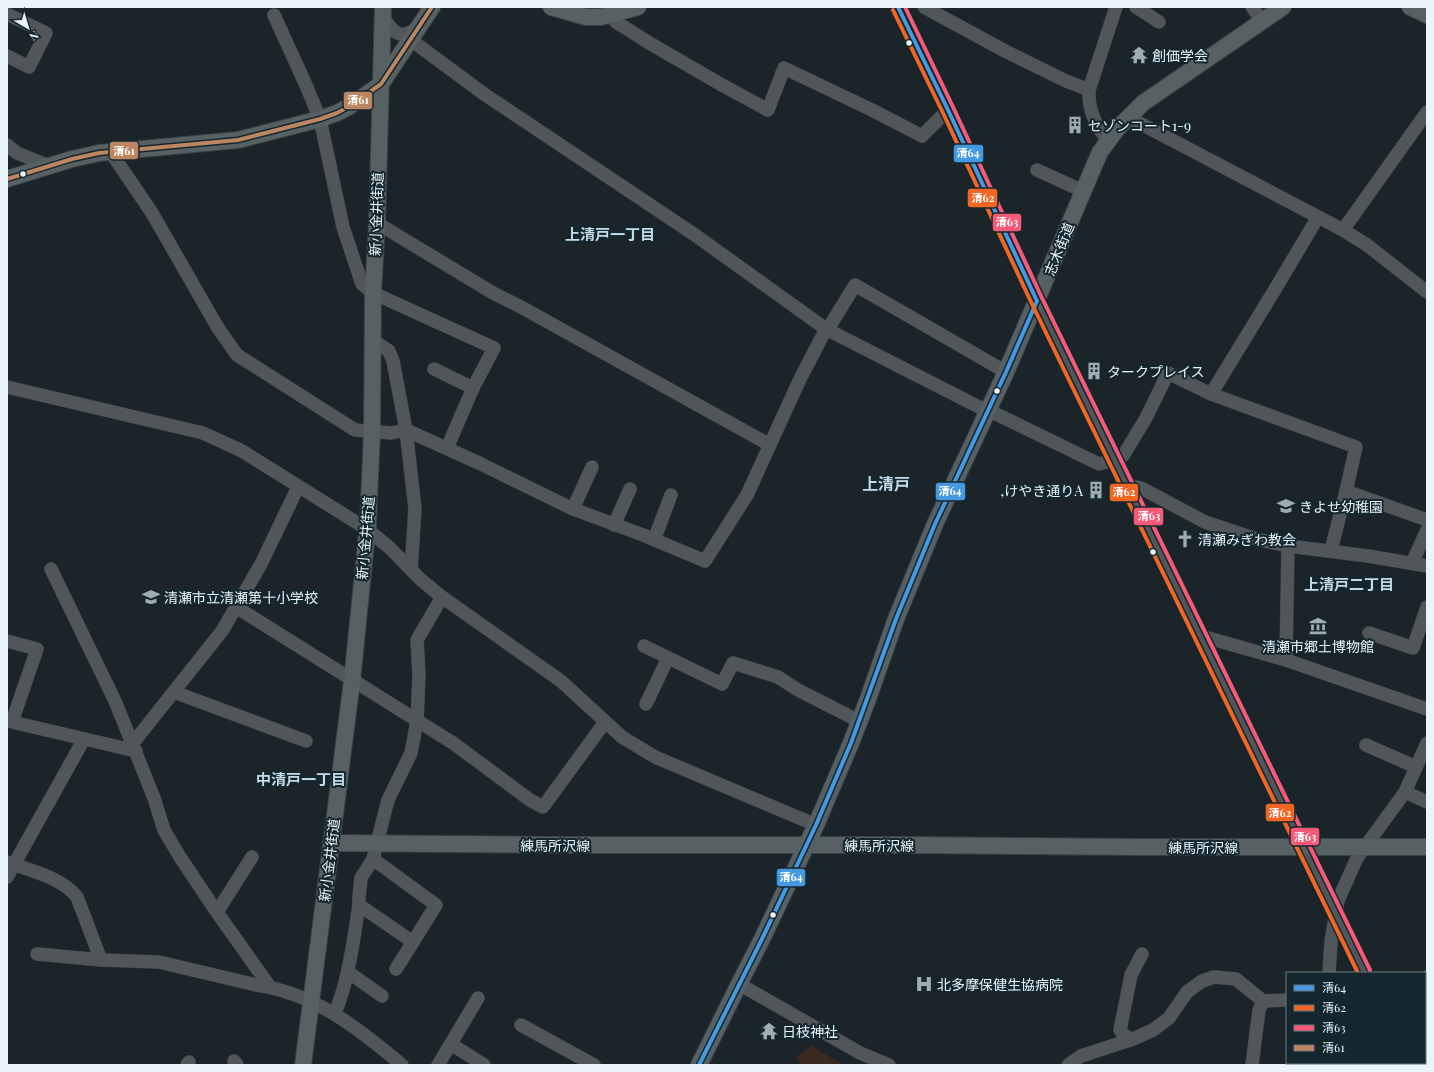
<svg xmlns="http://www.w3.org/2000/svg" width="1434" height="1072" viewBox="0 0 1434 1072" font-family="'Playfair Display','Noto Sans JP',serif">
<rect width="100%" height="100%" fill="#1a2429"/>
<path fill="#392920" d="M811 1045 843 1065H802L796 1057Z"/>
<g fill="none" stroke-linecap="round" stroke-linejoin="round">
<g stroke="#394045" stroke-width="14">
<g id="minor">
<path d="M898 7 948 110 1037 301 1365 973"/>
<path d="M924 7 1005 51 1066 81 1089 90"/>
<path d="M1136 7 1159 22"/>
<path d="M1252 7 1262 21"/>
<path d="M7 14 46 33 29 67 7 56"/>
<path d="M274 15 305 83 320 119 343 227 362 284 373 293 494 348 473 388 447 448"/>
<path d="M612 15 616 22 651 44 722 85 768 110 784 68 872 110 922 136 948 110"/>
<path d="M383 17C393 33 401 41 418 27"/>
<path d="M411 40 484 94 695 235 826 329 981 408 988 410 1099 464 1116 460 1123 456 1146 418 1168 373 1211 394 1356 447 1346 491 1331 550"/>
<path d="M1128 117 1343 230 1367 245 1427 292"/>
<path d="M1109 140C1095 128 1088 107 1089 90L1116 7"/>
<path d="M7 145 17 153 49 166"/>
<path d="M110 151 152 213 218 328 237 355 355 430 391 433 406 430 481 464 573 509 643 535 705 561 747 495 800 379 826 329 831 324 855 285 1006 372"/>
<path d="M1037 170 1083 191"/>
<path d="M377 223 493 293 521 307 770 445"/>
<path d="M1343 230 1427 112"/>
<path d="M374 341 389 351 393 361 406 430 415 509 411 570"/>
<path d="M434 369 473 388"/>
<path d="M7 387 203 433 242 451 367 529 391 549 420 579 442 597 561 681 622 737 655 757 816 825"/>
<path d="M1211 394 1274 291 1318 217"/>
<path d="M1128 485 1141 488 1205 522 1256 539 1288 546 1368 556 1427 566"/>
<path d="M1346 491 1427 520"/>
<path d="M573 509 592 467"/>
<path d="M614 525 630 489"/>
<path d="M654 540 671 495"/>
<path d="M1412 563 1427 530"/>
<path d="M51 569 115 701 154 798 164 830 180 857 216 911 270 987"/>
<path d="M236 607 453 743 530 800 543 807 605 722"/>
<path d="M1369 633 1413 648 1427 607"/>
<path d="M1201 636 1286 660 1427 709"/>
<path d="M7 641 37 649 12 722 136 751"/>
<path d="M644 646 722 684 733 663 778 677 798 690 859 721"/>
<path d="M1286 660 1288 546"/>
<path d="M174 692 306 741"/>
<path d="M646 704 668 658"/>
<path d="M133 743 222 631 261 564 298 487"/>
<path d="M1366 745 1416 767"/>
<path d="M1405 792 1427 802"/>
<path d="M7 862C31 871 61 877 77 897L101 960"/>
<path d="M7 877 84 739"/>
<path d="M359 905 413 942 436 905 373 859"/>
<path d="M217 912 252 857"/>
<path d="M37 954 101 960 159 962 256 985C314 993 358 1028 402 1065"/>
<path d="M396 969 413 942"/>
<path d="M348 972 382 996"/>
<path d="M1329 973 1331 941 1338 901 1340 896 1357 858 1405 792 1427 743"/>
<path d="M1425 978 1427 977"/>
<path d="M739 984 860 1053 889 1065"/>
<path d="M335 1013C349 979 353 942 359 905V897L361 878 373 859 388 800 411 753 417 721 419 675 417 640 442 597"/>
<path d="M521 1025 594 1065"/>
<path d="M1131 1040 1123 1034 1120 1030 1131 975 1142 954"/>
<path d="M451 1044 484 1065"/>
<path d="M234 1061 237 1065"/>
<path d="M1401 1063 1402 1065"/>
<path d="M187 1065 189 1062"/>
<path d="M438 1065 478 998"/>
<path d="M1068 1065 1081 1056 1133 1039 1153 1030 1169 1018 1187 992 1202 981 1214 977 1236 979 1263 1001 1287 1000"/>
<path d="M1252 1065 1259 1010 1263 1001"/>
</g>
</g>
<g stroke="#394045" stroke-width="18">
<g id="major">
<path d="M551 7 586 17H601L638 7"/>
<path d="M1410 7 1427 15"/>
<path d="M7 179 72 159 99 153 238 140 320 119 337 113 350 106 381 84 432 7"/>
<path d="M331 843 553 845H910L1140 847H1427"/>
<path d="M303 1065 352 681 368 523 372 432 373 293 377 223 383 7"/>
<path d="M699 1065 739 984 762 939 816 825 851 743 868 699 896 619 935 524 1006 372 1100 152 1117 129 1143 103 1283 7"/>
</g>
</g>
<use href="#minor" stroke="#505659" stroke-width="13"/>
<use href="#major" stroke="#576063" stroke-width="16"/>
<g stroke="#14272f" stroke-width="7">
<g id="bus-1">
<path d="M898 7 948 110 1037 301"/>
<path d="M699 1065 762 939 816 825 851 743 896 619 935 524 1006 372 1037 301"/>
</g>
</g>
<g stroke="#14272f" stroke-width="7">
<path id="bus-2" d="M893 10 943 113 1032 304 1358 973"/>
</g>
<g stroke="#14272f" stroke-width="7">
<path id="bus-3" d="M905 7 953 107 1042 298 1370 970"/>
</g>
<g stroke="#14272f" stroke-width="7">
<path id="bus-4" d="M7 179 72 159 99 153 238 140 320 119 337 113 350 106 381 84 432 7"/>
</g>
<use href="#bus-1" stroke="#4699e1" stroke-width="4"/>
<use href="#bus-2" stroke="#f26522" stroke-width="4"/>
<use href="#bus-3" stroke="#f75a77" stroke-width="4"/>
<use href="#bus-4" stroke="#bb8660" stroke-width="4"/>
</g>
<defs>
<g id="temple-bare" transform="scale(1.38)"><path d="M0-6L5-2H3V0L6.5 2.5H4V6H1.5V3h-3V6H-4V2.5H-6.5L-3 0V-2H-5Z" fill="#a1acb1" stroke="#14272f" stroke-width="2.5" paint-order="stroke"/></g>
<g id="building-bare" transform="scale(1.38)"><path d="M-4-6H4V6H1V3H-1V6H-4ZM-2.5-4.3h1.7v1.8h-1.7ZM.8-4.3h1.7v1.8H.8ZM-2.5-1h1.7V.8h-1.7ZM.8-1h1.7V.8H.8Z" fill="#a1acb1" stroke="#14272f" stroke-width="2.5" paint-order="stroke"/></g>
<g id="school-bare" transform="scale(1.38)"><path d="M0-5L7-2L0 1L-7-2ZM-4 1L0 2.5L4 1V4Q0 6-4 4Z" fill="#a1acb1" stroke="#14272f" stroke-width="2.5" paint-order="stroke"/></g>
<g id="church-bare" transform="scale(1.38)"><path d="M-1.2-6h2.4v3.5h3.3v2.4h-3.3V6h-2.4V-.1h-3.3v-2.4h3.3Z" fill="#a1acb1" stroke="#14272f" stroke-width="2.5" paint-order="stroke"/></g>
<g id="museum-bare" transform="scale(1.38)"><path d="M0-6L6-3V-2H-6V-3ZM-5-1h2V3h-2ZM-1-1h2V3h-2ZM3-1h2V3H3ZM-6 4H6V6H-6Z" fill="#a1acb1" stroke="#14272f" stroke-width="2.5" paint-order="stroke"/></g>
<g id="hospital-bare" transform="scale(1.38)"><path d="M-5-5h3v3.5h4V-5h3V5h-3V1.5h-4V5h-3Z" fill="#a1acb1" stroke="#14272f" stroke-width="2.5" paint-order="stroke"/></g>
</defs>
<g fill-rule="evenodd">
<use href="#temple-bare" x="1139" y="55"/>
<use href="#building-bare" x="1075" y="125"/>
<use href="#building-bare" x="1094" y="371"/>
<use href="#building-bare" x="1096" y="490"/>
<use href="#school-bare" x="1286" y="506"/>
<use href="#church-bare" x="1185" y="539"/>
<use href="#school-bare" x="151" y="597"/>
<use href="#museum-bare" x="1318" y="626"/>
<use href="#hospital-bare" x="924" y="984"/>
<use href="#temple-bare" x="769" y="1031"/>
</g>
<g fill="#e9f5fa" stroke="#14272f" stroke-width="1.5">
<circle cx="909" cy="43" r="3.5"/>
<circle cx="23" cy="174" r="3.5"/>
<circle cx="997" cy="391" r="3.5"/>
<circle cx="1153" cy="552" r="3.5"/>
<circle cx="773" cy="915" r="3.5"/>
</g>
<g text-anchor="middle" dominant-baseline="central" stroke-width="4" stroke-linejoin="round" paint-order="stroke">
<g font-size="14" fill="#e9f5fa" stroke="#14272f" text-anchor="start">
<text x="1152" y="55">創価学会</text>
<text x="1088" y="125">セゾンコート1-9</text>
<text x="1107" y="371">タークプレイス</text>
<text x="1083" y="490" text-anchor="end">,けやき通りA</text>
<text x="1299" y="506">きよせ幼稚園</text>
<text x="1198" y="539">清瀬みぎわ教会</text>
<text x="164" y="597">清瀬市立清瀬第十小学校</text>
<text x="1318" y="646" text-anchor="middle">清瀬市郷土博物館</text>
<text x="937" y="984">北多摩保健生協病院</text>
<text x="782" y="1031">日枝神社</text>
</g>
<g font-size="14" fill="#e9f5fa" stroke="#14272f">
<text transform="translate(376 214) rotate(-88)">新小金井街道</text>
<text transform="translate(1059 249) rotate(-68)">志木街道</text>
<text transform="translate(365 538) rotate(-85)">新小金井街道</text>
<text x="555" y="845">練馬所沢線</text>
<text x="879" y="845">練馬所沢線</text>
<text x="1203" y="847">練馬所沢線</text>
<text transform="translate(329 860) rotate(-83)">新小金井街道</text>
</g>
<g font-size="15" font-weight="bold" fill="#c5dce6" stroke="#14272f">
<text x="610" y="234">上清戸一丁目</text>
<text x="1349" y="584">上清戸二丁目</text>
<text x="301" y="779">中清戸一丁目</text>
</g>
<g font-size="16" font-weight="bold" fill="#c5dce6" stroke="#14272f">
<text x="886" y="483">上清戸</text>
</g>
</g>
<g stroke="#14272f" stroke-width="1.5">
<rect x="343" y="91" width="30" height="19" rx="4" fill="#bb8660"/>
<rect x="109" y="141" width="30" height="19" rx="4" fill="#bb8660"/>
<rect x="953" y="144" width="31" height="19" rx="4" fill="#4699e1"/>
<rect x="967" y="188" width="31" height="20" rx="4" fill="#f26522"/>
<rect x="992" y="213" width="30" height="19" rx="4" fill="#f75a77"/>
<rect x="935" y="482" width="31" height="19" rx="4" fill="#4699e1"/>
<rect x="1109" y="483" width="30" height="19" rx="4" fill="#f26522"/>
<rect x="1133" y="507" width="31" height="19" rx="4" fill="#f75a77"/>
<rect x="1265" y="803" width="30" height="19" rx="4" fill="#f26522"/>
<rect x="1290" y="827" width="30" height="19" rx="4" fill="#f75a77"/>
<rect x="776" y="868" width="30" height="19" rx="4" fill="#4699e1"/>
</g>
<g font-size="11" text-anchor="middle" font-weight="bold" fill="#fff">
<text x="358" y="104">清61</text>
<text x="124" y="155">清61</text>
<text x="968" y="157">清64</text>
<text x="983" y="202">清62</text>
<text x="1007" y="226">清63</text>
<text x="950" y="495">清64</text>
<text x="1124" y="496">清62</text>
<text x="1149" y="520">清63</text>
<text x="1280" y="817">清62</text>
<text x="1305" y="841">清63</text>
<text x="791" y="881">清64</text>
</g>
<rect width="1434" height="1072" fill="none" stroke="#e9f5fa" stroke-width="16"/>
<rect x="1286" y="972" width="140" height="92" fill="#14272f" stroke="#697980"/>
<rect x="1294" y="985" width="20" height="6" fill="#4699e1" stroke="#697980"/>
<text x="1322" y="992" font-size="12" fill="#e9f5fa">清64</text>
<rect x="1294" y="1005" width="20" height="6" fill="#f26522" stroke="#697980"/>
<text x="1322" y="1012" font-size="12" fill="#e9f5fa">清62</text>
<rect x="1294" y="1025" width="20" height="6" fill="#f75a77" stroke="#697980"/>
<text x="1322" y="1032" font-size="12" fill="#e9f5fa">清63</text>
<rect x="1294" y="1045" width="20" height="6" fill="#bb8660" stroke="#697980"/>
<text x="1322" y="1052" font-size="12" fill="#e9f5fa">清61</text>
<g transform="translate(28 28) rotate(142)" stroke="#14272f" stroke-width="3" paint-order="stroke">
<path d="M0-3L7 15L0 10L-7 15Z" fill="#e9f5fa"/>
<text y="-6" font-size="11" font-weight="bold" text-anchor="middle" fill="#e9f5fa">N</text>
</g>
</svg>
